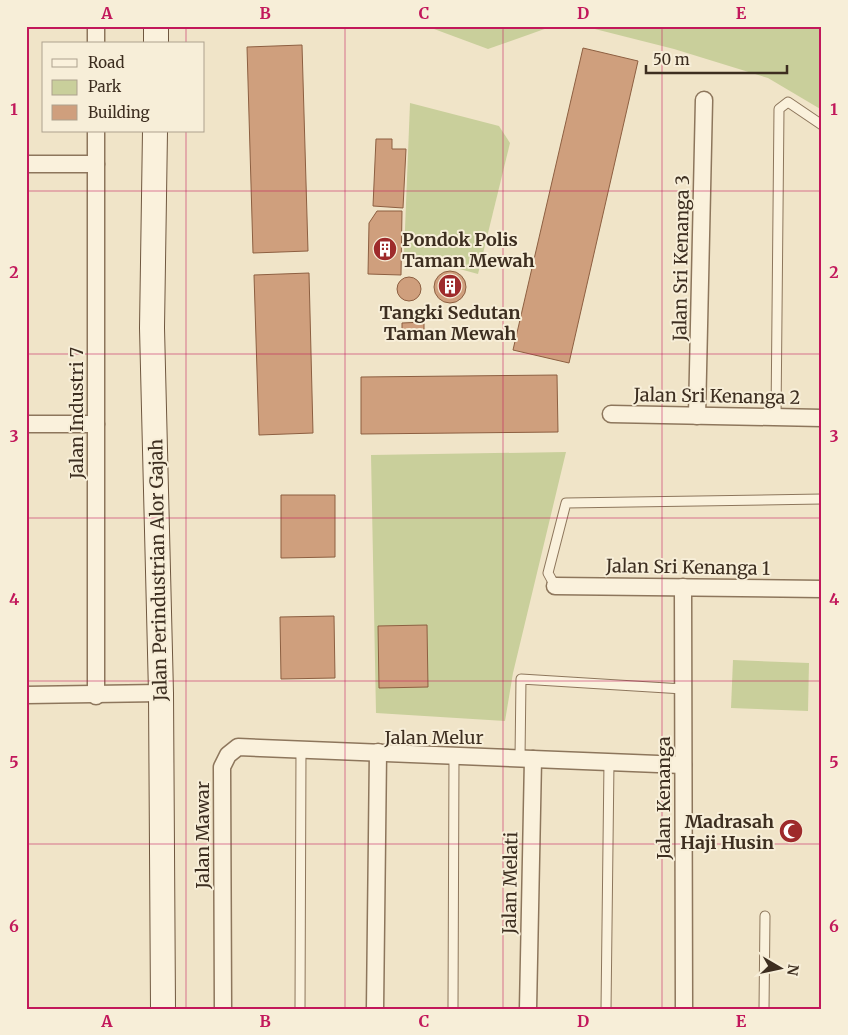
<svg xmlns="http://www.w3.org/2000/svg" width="848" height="1035" viewBox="0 0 848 1035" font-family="Merriweather,serif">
<rect width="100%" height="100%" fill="#f0e4c8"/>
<g fill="#c9cf9b">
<path d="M426 26H553L488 49Z"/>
<path d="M583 26H822V110L768 78 674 49Z"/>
<path d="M410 103 499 126 510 143 478 274 404 254Z"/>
<path d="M566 452 513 673 505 721 376 713 371 455Z"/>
<path d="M733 660 809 663 808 711 731 708Z"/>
</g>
<g fill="#cf9f7d" stroke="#8d5f41">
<path d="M302 45 308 251 253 253 247 47Z"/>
<path d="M583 48 638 61 569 363 513 350Z"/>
<path d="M376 139H392V149H406L403 208 373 206Z"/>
<path d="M377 211H402L401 275 368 274 369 223Z"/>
<circle cx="450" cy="287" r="16"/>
<path d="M309 273 313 433 259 435 254 275Z"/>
<circle cx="409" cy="289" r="12"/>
<path d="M424 322V339H402V323Z"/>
<path d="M557 375 558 432 361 434V377Z"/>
<path d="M281 495H335V557L281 558Z"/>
<path d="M334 616 335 678 281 679 280 617Z"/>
<path d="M427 625 428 687 379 688 378 626Z"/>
</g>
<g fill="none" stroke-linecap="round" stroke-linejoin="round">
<g stroke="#8d765c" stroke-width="11">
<g id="lane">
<path d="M776 417 779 109 788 102 822 125"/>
<path d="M555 586 548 573 566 503 822 499"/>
<path d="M520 758 521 679 683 689"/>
<path d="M300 1009 301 749"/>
<path d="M453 1009 454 756"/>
<path d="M606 1009 609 762"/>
<path d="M764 1009 765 916"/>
</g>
</g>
<g stroke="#8d765c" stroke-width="19">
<g id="street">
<path d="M96 44V26"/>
<path d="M26 164H96"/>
<path d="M611 414 822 418"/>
<path d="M697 416 704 100"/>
<path d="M26 424H96"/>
<path d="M555 586 822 589"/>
<path d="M683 587 684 1009"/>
<path d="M26 695 161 693"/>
<path d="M96 696V131"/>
<path d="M223 1009 222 767 228 755 238 747 683 765"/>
<path d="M375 1009 378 752"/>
<path d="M528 1009 533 759"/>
</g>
</g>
<g stroke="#6f573f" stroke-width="26">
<g id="secondary">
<path d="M156 44V26"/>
<path d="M155 131 152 328 161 693 163 1009"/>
</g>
</g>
<use href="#lane" stroke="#faf1dc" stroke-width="9"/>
<use href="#street" stroke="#faf1dc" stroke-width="16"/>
<use href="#secondary" stroke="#faf1dc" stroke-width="24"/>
</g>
<path fill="none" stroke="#c2185b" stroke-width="1" stroke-opacity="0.55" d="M186 26V44M345 26V1009M503 26V1009M662 26V1009M186 131V1009M26 191H822M26 354H822M26 518H822M26 681H822M26 844H822"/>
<defs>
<g id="building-disc" transform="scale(1.25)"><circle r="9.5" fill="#9e2a2b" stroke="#f7eed8"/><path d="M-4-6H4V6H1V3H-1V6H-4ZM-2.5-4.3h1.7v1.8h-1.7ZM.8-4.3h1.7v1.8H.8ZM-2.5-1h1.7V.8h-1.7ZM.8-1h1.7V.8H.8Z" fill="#fff"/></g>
<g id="mosque-disc" transform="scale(1.25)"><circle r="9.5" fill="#9e2a2b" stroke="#f7eed8"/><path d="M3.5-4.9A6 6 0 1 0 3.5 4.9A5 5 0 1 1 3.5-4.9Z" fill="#fff"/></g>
</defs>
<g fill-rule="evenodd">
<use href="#building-disc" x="385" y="249"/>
<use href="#building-disc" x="450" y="286"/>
<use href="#mosque-disc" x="791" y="831"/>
</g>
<g text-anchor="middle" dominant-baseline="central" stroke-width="4" stroke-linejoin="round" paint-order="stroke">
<g font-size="18" font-weight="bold" fill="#3d2e20" stroke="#f7eed8" text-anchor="start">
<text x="402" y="239">Pondok Polis<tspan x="402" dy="21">Taman Mewah</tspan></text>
<text x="450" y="312" text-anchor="middle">Tangki Sedutan<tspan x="450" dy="21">Taman Mewah</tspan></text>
<text x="774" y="821" text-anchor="end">Madrasah<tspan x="774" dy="21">Haji Husin</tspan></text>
</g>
<g font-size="18" fill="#3d2e20" stroke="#f7eed8">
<text transform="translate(681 258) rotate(-89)">Jalan Sri Kenanga 3</text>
<text transform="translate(717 396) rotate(1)">Jalan Sri Kenanga 2</text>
<text transform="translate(76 413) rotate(-90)">Jalan Industri 7</text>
<text transform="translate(688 567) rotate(1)">Jalan Sri Kenanga 1</text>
<text transform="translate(158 570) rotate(-91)">Jalan Perindustrian Alor Gajah</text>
<text x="434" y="737">Jalan Melur</text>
<text transform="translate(663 798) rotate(-90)">Jalan Kenanga</text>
<text transform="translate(202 835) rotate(-90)">Jalan Mawar</text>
<text transform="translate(510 883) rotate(-89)">Jalan Melati</text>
</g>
</g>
<rect width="848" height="1035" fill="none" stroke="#f7eed8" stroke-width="55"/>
<rect x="42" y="42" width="162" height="90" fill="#f7eed8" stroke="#ada18e"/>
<rect x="52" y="59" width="25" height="8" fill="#faf1dc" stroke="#ada18e"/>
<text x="88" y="68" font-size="15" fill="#3d2e20">Road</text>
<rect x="52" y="80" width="25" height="15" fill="#c9cf9b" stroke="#ada18e"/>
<text x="88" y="92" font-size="15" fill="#3d2e20">Park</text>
<rect x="52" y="105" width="25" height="15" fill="#cf9f7d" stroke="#ada18e"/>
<text x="88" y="118" font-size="15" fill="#3d2e20">Building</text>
<g transform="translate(780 968) rotate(99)" stroke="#f7eed8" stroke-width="4" paint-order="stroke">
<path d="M0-4L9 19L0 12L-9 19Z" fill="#3d2e20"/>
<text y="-8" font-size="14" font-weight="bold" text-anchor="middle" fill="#3d2e20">N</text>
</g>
<path d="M646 65v8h141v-8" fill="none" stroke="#3d2e20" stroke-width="2.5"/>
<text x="653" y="65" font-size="15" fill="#3d2e20" stroke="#f7eed8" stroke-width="4" paint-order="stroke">50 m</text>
<rect x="28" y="28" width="792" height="980" fill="none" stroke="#c2185b" stroke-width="2"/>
<g font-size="16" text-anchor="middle" font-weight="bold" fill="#c2185b">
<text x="107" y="19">A</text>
<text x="265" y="19">B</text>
<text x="424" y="19">C</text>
<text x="583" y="19">D</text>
<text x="741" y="19">E</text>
<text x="14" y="115">1</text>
<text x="834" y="115">1</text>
<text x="14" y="278">2</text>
<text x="834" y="278">2</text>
<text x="14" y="442">3</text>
<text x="834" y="442">3</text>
<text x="14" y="605">4</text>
<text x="834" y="605">4</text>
<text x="14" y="768">5</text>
<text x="834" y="768">5</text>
<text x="14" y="932">6</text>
<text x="834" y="932">6</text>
<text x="107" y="1027">A</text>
<text x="265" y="1027">B</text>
<text x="424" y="1027">C</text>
<text x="583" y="1027">D</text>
<text x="741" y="1027">E</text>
</g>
</svg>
